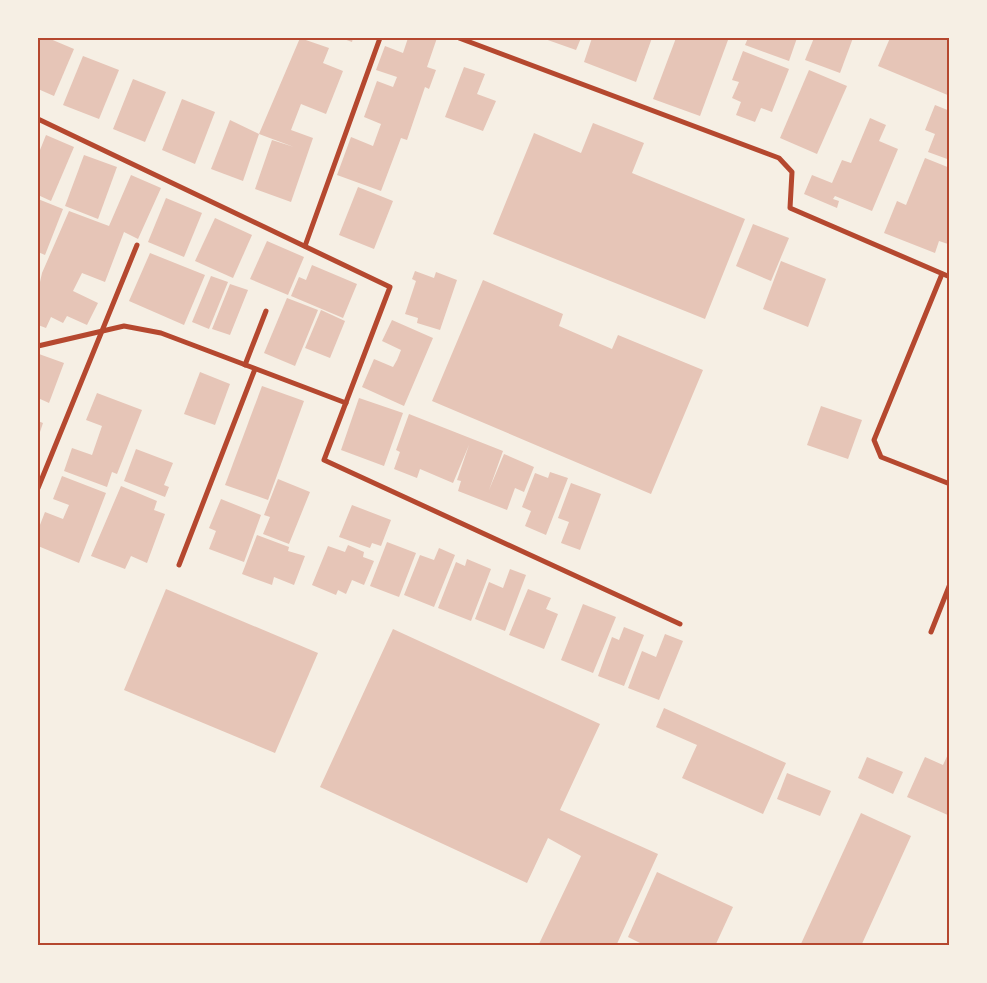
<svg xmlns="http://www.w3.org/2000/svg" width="987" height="983" viewBox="0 0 987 983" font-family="Figtree,sans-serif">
<rect width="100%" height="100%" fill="#f6efe4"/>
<g fill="#e6c5b7">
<path d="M38 38H48L74 49 54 96 38 89Z"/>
<path d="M300 38 329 48 323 63 343 71 326 114 301 104 291 130 313 138 291 202 255 189 272 140 294 147 259 134Z"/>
<path d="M341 38H353L352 42Z"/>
<path d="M408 38H437L427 67 436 70 429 89 425 87 407 140 401 138 381 191 337 175 351 137 373 146 381 124 364 117 377 81 393 87 397 77 376 70 385 46 403 53Z"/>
<path d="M542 38H581L576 50Z"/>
<path d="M592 38H652L636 82 584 62Z"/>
<path d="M676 38H721L728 40 700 116 653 99Z"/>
<path d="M748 38H797L789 61 745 45Z"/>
<path d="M814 38H853L840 73 805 60Z"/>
<path d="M890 38H950V96L878 66Z"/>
<path d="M743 51 789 69 772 112 761 108 755 122 736 115 741 102 732 98 739 82 732 80Z"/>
<path d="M83 56 119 70 99 119 63 105Z"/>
<path d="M464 67 485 74 477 94 496 101 483 131 445 117Z"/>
<path d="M809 70 847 86 817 154 780 138Z"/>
<path d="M133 79 166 92 145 142 113 129Z"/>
<path d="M182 99 215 112 195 164 162 150Z"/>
<path d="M935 105 950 111V160L928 152 935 134 925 130Z"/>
<path d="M870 118 886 125 879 141 898 149 872 211 835 196 833 199 839 201 837 208 804 194 812 175 832 183 842 160 851 163Z"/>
<path d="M230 120 259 134 243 181 211 169Z"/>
<path d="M593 123 644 143 632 173 745 219 705 319 493 234 534 133 581 153Z"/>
<path d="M46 135 74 147 51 201 38 195V155Z"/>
<path d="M84 155 117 167 98 219 65 206Z"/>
<path d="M925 158 950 168V240L948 244 939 241 935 253 884 233 897 201 906 205Z"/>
<path d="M131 175 161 188 138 239 124 232 105 282 82 273 73 291 98 303 87 325 67 316 63 323 51 317 46 328 38 325V281L40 282 42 273 69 211 109 226Z"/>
<path d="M358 187 393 201 374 249 339 235Z"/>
<path d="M166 198 202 213 184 257 148 242Z"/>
<path d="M38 199 63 209 45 255 38 252Z"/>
<path d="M215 218 252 235 233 278 195 261Z"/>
<path d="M753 224 789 238 771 281 736 266Z"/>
<path d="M267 241 304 257 288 295 250 279Z"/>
<path d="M150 253 205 275 184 325 129 301Z"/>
<path d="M781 261 826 279 808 327 763 309Z"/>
<path d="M312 265 357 284 343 318 291 296 299 277 306 280Z"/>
<path d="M415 271 434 278 436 272 457 280 440 330 417 323 418 318 405 314 416 281 412 279Z"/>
<path d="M211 276 228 282 209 329 192 322Z"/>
<path d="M483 280 563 314 559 326 612 349 618 335 703 370 651 494 432 401Z"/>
<path d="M230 284 248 290 230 335 212 329Z"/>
<path d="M287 298 318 310 295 366 264 353Z"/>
<path d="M321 310 345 321 330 358 305 348Z"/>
<path d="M392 320 433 338 404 406 362 387 374 359 393 367 397 360 401 350 382 341Z"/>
<path d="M39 354 64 363 49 403 38 398Z"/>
<path d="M200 372 230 384 215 425 184 414Z"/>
<path d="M262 386 304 401 268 500 225 485Z"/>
<path d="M97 393 142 410 117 474 112 472 107 487 64 471 72 448 92 455 102 426 86 420Z"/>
<path d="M359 398 403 413 384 466 341 450Z"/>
<path d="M821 406 862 420 848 459 807 445Z"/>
<path d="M409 414 503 451 489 490 504 454 534 467 524 492 515 488 507 510 458 491 461 481 457 480 469 445 453 483 420 469 417 478 394 469 400 452 396 450Z"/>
<path d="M38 421 43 423 38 438Z"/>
<path d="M136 449 173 463 164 485 169 487 165 497 124 481Z"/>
<path d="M550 472 568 478 546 535 525 526 531 511 522 507 535 473 548 478Z"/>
<path d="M62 476 106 493 79 563 38 546V530L45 512 63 519 69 505 53 499Z"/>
<path d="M278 479 310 492 289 544 263 534 270 517 264 515Z"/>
<path d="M571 483 601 494 580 550 561 543 569 522 558 518Z"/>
<path d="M121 486 157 501 154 510 165 514 147 563 131 556 125 569 91 556Z"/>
<path d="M221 499 261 515 244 562 209 549 216 531 209 528Z"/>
<path d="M352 505 391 520 381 546 372 543 370 548 339 537Z"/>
<path d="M257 535 289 547 288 551 305 556 294 585 274 577 272 585 242 574Z"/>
<path d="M387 542 416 553 399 597 370 586Z"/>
<path d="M348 545 364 552 363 557 374 561 364 585 352 580 346 594 338 590 336 595 312 585 328 546 345 552Z"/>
<path d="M439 548 455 555 434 607 404 595 420 555 434 560Z"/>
<path d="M467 559 491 569 471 621 438 608 456 562 465 566Z"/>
<path d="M510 569 526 575 505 631 475 619 489 582 503 588Z"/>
<path d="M166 589 318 653 275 753 124 690Z"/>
<path d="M528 589 551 598 546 609 558 614 544 649 509 635Z"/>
<path d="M583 604 616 617 593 673 561 660Z"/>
<path d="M624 627 644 635 624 686 598 676 612 637 619 640Z"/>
<path d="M393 629 600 724 560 810 658 854 616 946H538L581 856 548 838 527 883 320 787Z"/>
<path d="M665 634 683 641 659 700 628 688 642 651 656 657Z"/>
<path d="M664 708 786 763 763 814 682 778 697 745 656 727Z"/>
<path d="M950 750V816L907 797 925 757 943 765Z"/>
<path d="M867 757 903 772 893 794 858 778Z"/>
<path d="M787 773 831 791 820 816 777 799Z"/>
<path d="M861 813 911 836 861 946H800Z"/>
<path d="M657 872 733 907 715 946H646L628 937Z"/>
</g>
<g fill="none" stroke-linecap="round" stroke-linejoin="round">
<g stroke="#b5482f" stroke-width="5">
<path d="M459 38 779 158 792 172 790 208 950 277"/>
<path d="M38 119 390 287 324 460 680 624"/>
<path d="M305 246 380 38"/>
<path d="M942 274 874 440 881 457 950 484"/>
<path d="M38 346 124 326 161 333 346 403"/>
<path d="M245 365 266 311"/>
<path d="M38 488 137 245"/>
<path d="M179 565 255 369"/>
<path d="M931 632 950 584"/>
</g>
</g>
<rect width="987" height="983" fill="none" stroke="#f6efe4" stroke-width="78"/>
<rect x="39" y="39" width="909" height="905" fill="none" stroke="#b5482f" stroke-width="2"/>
</svg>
